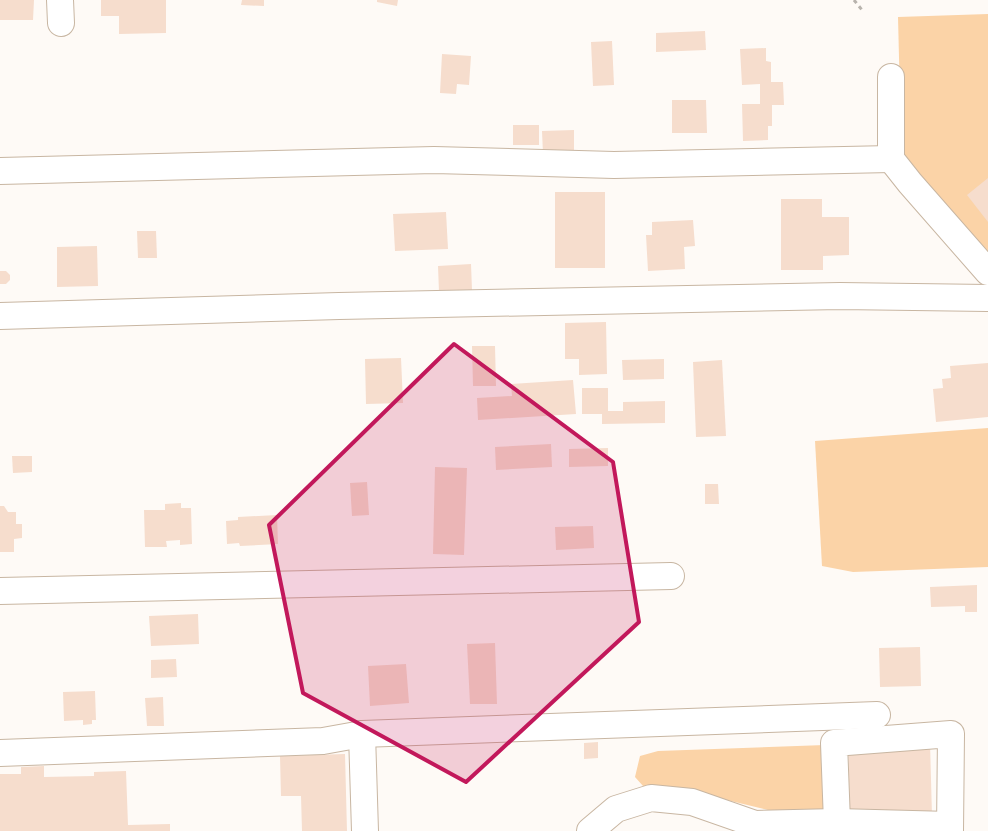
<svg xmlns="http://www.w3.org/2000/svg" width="988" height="831" viewBox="0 0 988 831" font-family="Rubik,sans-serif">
<rect width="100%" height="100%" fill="#fefaf6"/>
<g fill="#fbd3a7">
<path d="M988 14V257L907 165 901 138 898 17Z"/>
<path d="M988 428V567L853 572 822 566 815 441Z"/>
<path d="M825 745 828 805 821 810 772 811 673 787 643 786 635 777 640 756 658 751Z"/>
</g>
<g fill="#f6ddcd">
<path d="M0 0H34L33 20H0Z"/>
<path d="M101 0H166V33L119 34V16H101Z"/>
<path d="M242 0H264V6L241 5Z"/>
<path d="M377 0H398L397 6 377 2Z"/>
<path d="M705 31 706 50 656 52V33Z"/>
<path d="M612 41 614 85 593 86 591 42Z"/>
<path d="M766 48V61L771 62V82H783L784 105H772V126H768V140L743 141 742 104H760V84L742 85 740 49Z"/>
<path d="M442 54 471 56 469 85 457 84 456 94 440 93Z"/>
<path d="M672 100H706L707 133H672Z"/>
<rect x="513" y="125" width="26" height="20"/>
<path d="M574 130V154H543L542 131Z"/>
<path d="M988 178V222L967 195Z"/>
<rect x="555" y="192" width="50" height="76"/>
<path d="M781 199H822V217H849V255L823 256V270H781Z"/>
<path d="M446 212 448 249 395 251 393 214Z"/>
<path d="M693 220 695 246 684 247 685 269 648 271 646 235H652V222Z"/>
<path d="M137 231H156L157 258H138Z"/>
<path d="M97 246 98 286 57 287V247Z"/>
<path d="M471 264 472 290 439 292 438 266Z"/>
<path d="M0 271H6L10 275V280L6 284H0Z"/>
<path d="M606 322 607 374 579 375V359H565V323Z"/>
<path d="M472 346H495L496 386H473Z"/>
<path d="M401 358 403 403 366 404 365 359Z"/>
<path d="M664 359V379L623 380 622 360Z"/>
<path d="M722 360 726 436 696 437 693 362Z"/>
<path d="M988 363V417L936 422 933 389 943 388 942 379 951 378 950 366Z"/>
<path d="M573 380 576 414 478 420 477 398 512 396 511 384Z"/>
<path d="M582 388H608V411H623V402L665 401V423L602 424V414H582Z"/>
<path d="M551 444 552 467 496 470 495 447Z"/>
<path d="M608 448V466L569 467V449Z"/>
<path d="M12 456H32V472L13 473Z"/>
<path d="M435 467 467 468 464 555 433 554Z"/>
<path d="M367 482 369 515 352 516 350 483Z"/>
<path d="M705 484H718L719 504H705Z"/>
<path d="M181 503V508H191L192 544 180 545V540L166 541 167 547H145L144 510H165V504Z"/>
<path d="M0 506H4L8 512H16V524H22V538L14 539V552H0Z"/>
<path d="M277 515 278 544 240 546 239 543 227 544 226 521 238 520V517Z"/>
<path d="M593 526 594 548 556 550 555 527Z"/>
<path d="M977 585V612H965V606L931 607 930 587Z"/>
<path d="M198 614 199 644 151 646 149 616Z"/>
<path d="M495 643 497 704H470L467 644Z"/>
<path d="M920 647 921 686 880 687 879 648Z"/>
<path d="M176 659 177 677 151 678V660Z"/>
<path d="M406 664 409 703 370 706 368 666Z"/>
<path d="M95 691 96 720H92V724L83 725V720L64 721 63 692Z"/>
<path d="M163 697 164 726H147L145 698Z"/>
<path d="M598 742V758L584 759V743Z"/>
<path d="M930 742 932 816 850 818 848 743Z"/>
<path d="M345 754 347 831H302L301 796H281L280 756Z"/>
<path d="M44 766V777L94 776V772L126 771 128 825 170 824V831H0V774H21V767Z"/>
</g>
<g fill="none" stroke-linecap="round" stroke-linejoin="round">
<g stroke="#c8b6a2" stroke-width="28">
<g id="minor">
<path d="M60 0 61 23"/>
<path d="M891 77V159L910 183 988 272"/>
<path d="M0 171 434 160 614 165 891 159"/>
<path d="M0 316 339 306 840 296 988 298"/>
<path d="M0 591 671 576"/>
<path d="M362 734 365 831"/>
<path d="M0 753 323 741 362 734 877 715"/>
<path d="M837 822 834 743 951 734 950 831"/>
<path d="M590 831 616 809 651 798 692 802 755 824 837 822 950 825"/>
</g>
</g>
<path stroke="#b8b3ad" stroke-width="3" stroke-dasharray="4 4" stroke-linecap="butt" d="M854 0 862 10"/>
<use href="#minor" stroke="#fff" stroke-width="26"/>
</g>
<path fill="#c2185b" fill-opacity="0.2" stroke="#c2185b" stroke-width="4" stroke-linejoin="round" d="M454 344 613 462 639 622 466 782 303 693 269 525Z"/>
</svg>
